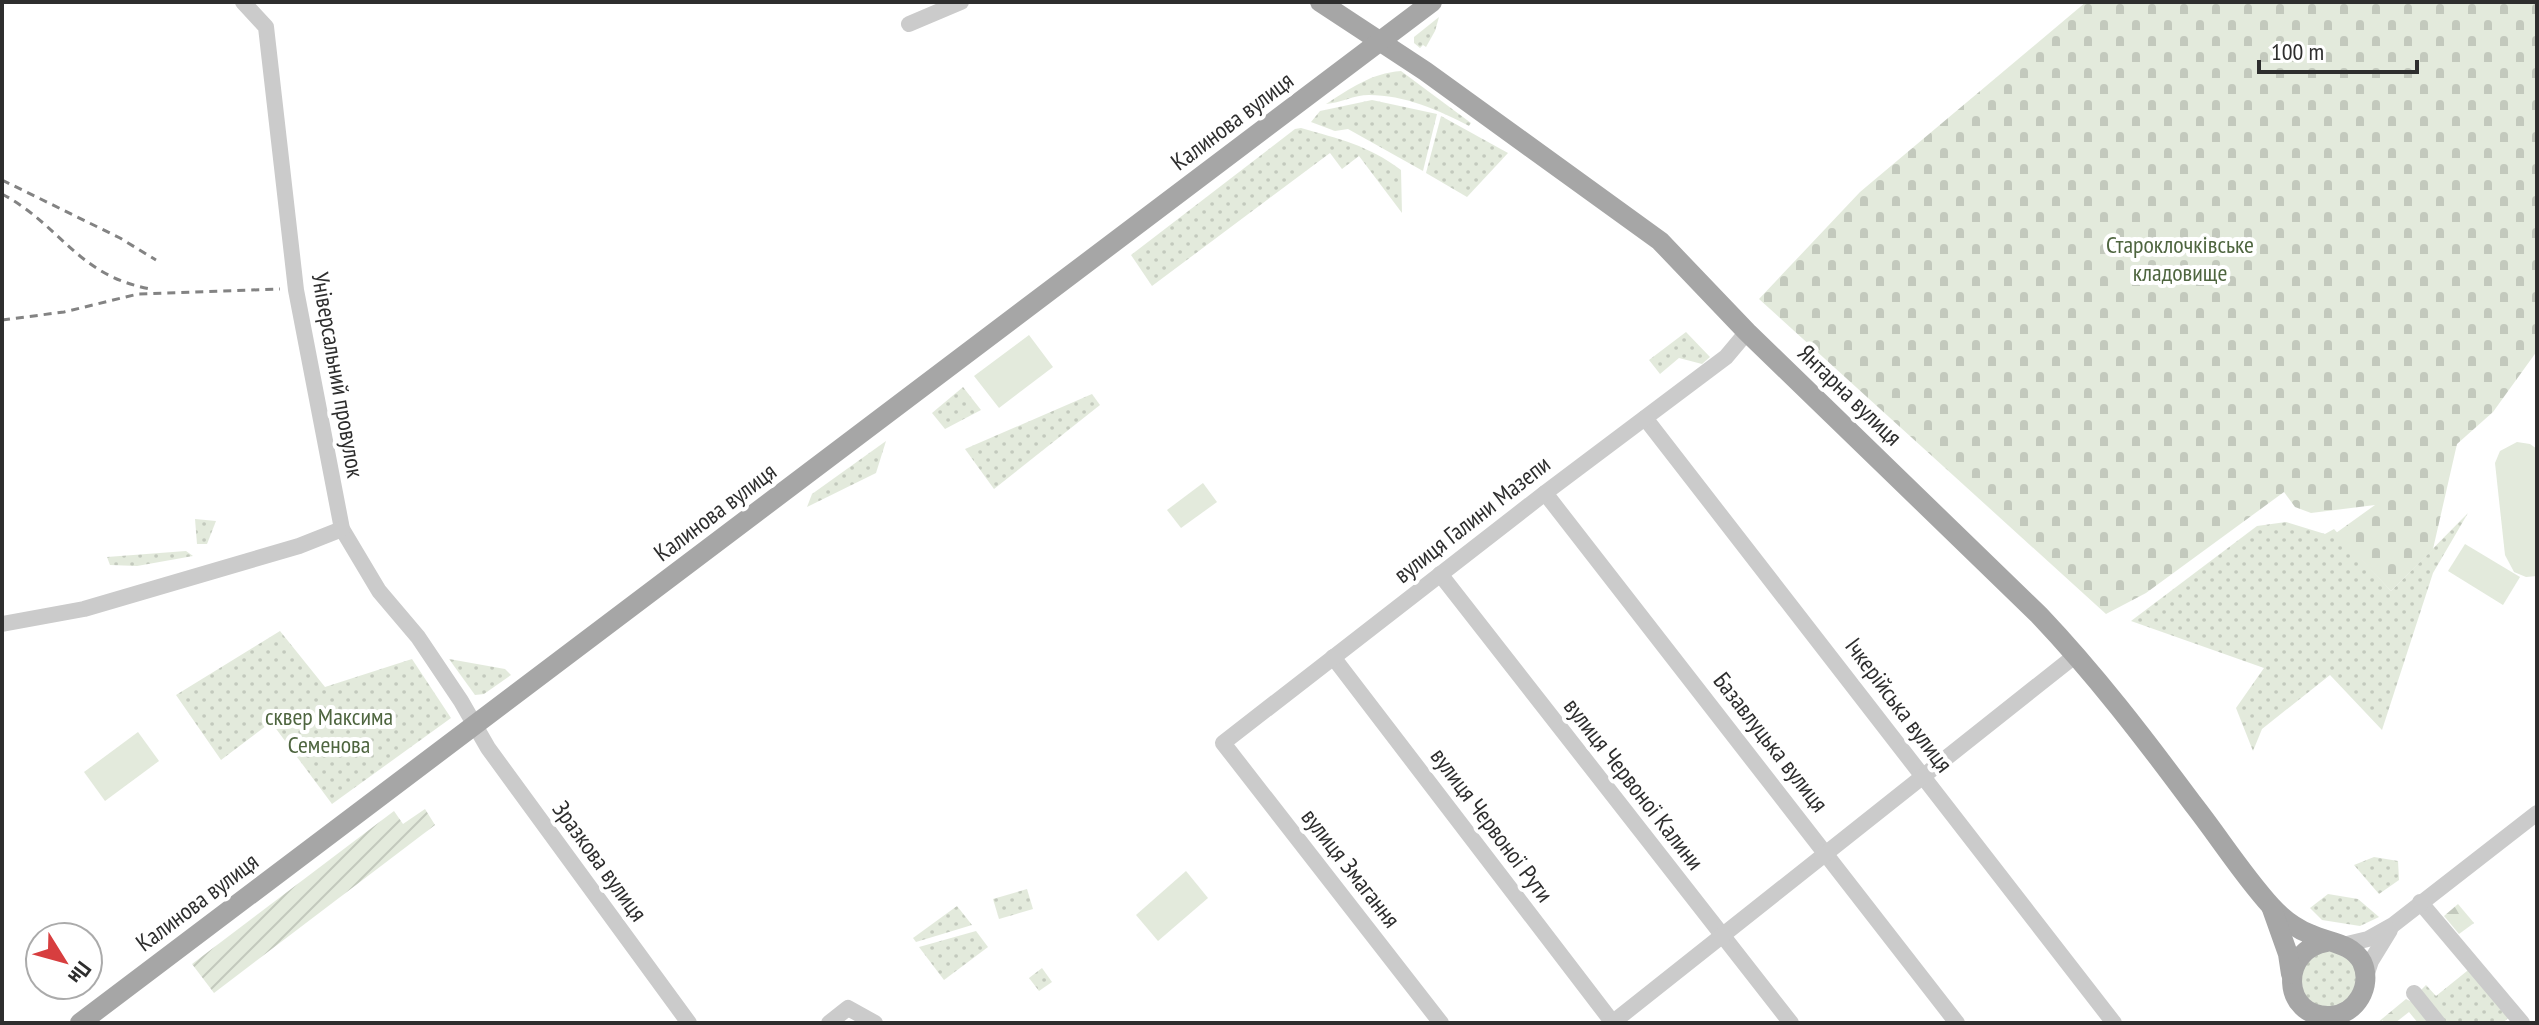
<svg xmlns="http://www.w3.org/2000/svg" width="2539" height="1025" viewBox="0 0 2539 1025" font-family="'PT Sans Narrow',sans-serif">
<defs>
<pattern id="grass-dots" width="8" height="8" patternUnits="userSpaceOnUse" patternTransform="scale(2)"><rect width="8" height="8" fill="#e3eadc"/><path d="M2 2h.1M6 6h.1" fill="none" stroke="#c3c9bd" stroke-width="1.8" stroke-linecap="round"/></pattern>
<pattern id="forest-firs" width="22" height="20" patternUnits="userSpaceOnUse" patternTransform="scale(2)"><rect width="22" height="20" fill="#e3eadc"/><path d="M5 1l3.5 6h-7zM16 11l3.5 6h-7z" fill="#c3c9bd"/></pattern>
<pattern id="cemetery-stones" width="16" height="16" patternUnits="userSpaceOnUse" patternTransform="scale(2)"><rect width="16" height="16" fill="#e3eadc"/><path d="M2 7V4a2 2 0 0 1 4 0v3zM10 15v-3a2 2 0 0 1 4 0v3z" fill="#c3c9bd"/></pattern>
<pattern id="garden-furrows" width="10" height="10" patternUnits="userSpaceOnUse" patternTransform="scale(2)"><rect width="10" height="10" fill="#e3eadc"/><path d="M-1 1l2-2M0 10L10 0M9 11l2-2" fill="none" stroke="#c3c9bd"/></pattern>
</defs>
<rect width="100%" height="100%" fill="#fff"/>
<g fill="url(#grass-dots)">
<path d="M1439 17 1435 31 1426 47 1423 45 1420 48 1414 43V37Z"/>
<path d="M1401 71 1471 123 1469 126C1439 110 1404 95 1369 95 1354 95 1340 103 1326 104 1350 89 1371 73 1401 71Z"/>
<path d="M1372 100 1437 114 1423 171 1348 129 1335 131 1311 122 1320 111Z"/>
<path d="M1441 116 1508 153 1467 197 1426 173Z"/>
<path d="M1301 128C1339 139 1368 145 1401 170L1402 213 1359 156 1342 169 1330 153 1152 286 1131 255 1295 129Z"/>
<path d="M1686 332 1710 357 1702 364 1679 358 1660 374 1649 360Z"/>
<path d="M963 387 981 410 945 429 932 413Z"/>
<path d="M1092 394 1100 405 994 489 965 449Z"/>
<path d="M886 441 876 473 807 507 812 494Z"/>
<path d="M2468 513 2433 573 2382 730 2330 675 2262 729 2253 751 2236 708 2264 668 2131 621 2257 526 2286 522 2325 534 2334 529 2391 591Z"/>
<path d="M195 519 216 521 207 544H197Z"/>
<path d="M186 551 193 556 137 566 110 565 107 557Z"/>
<path d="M280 631 325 687 412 659 451 718 332 804 271 722 221 760 176 695Z"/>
<path d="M449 659 505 669 511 675 484 694 475 695Z"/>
<path d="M2374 857 2398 861 2399 880 2379 894 2354 865Z"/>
<path d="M1027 889 1033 909 999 919 993 899Z"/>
<path d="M2328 894 2358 899 2379 917 2360 926 2322 920 2310 908Z"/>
<path d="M957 906 972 925 916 942 913 938Z"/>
<path d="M976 931 988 947 944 980 919 947Z"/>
<path d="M2324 949 2351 958 2359 977 2347 1004 2318 1008 2303 995 2301 967Z"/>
<path d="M2472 967 2512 1014 2503 1023H2441L2417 994 2426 985 2436 996Z"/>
<path d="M1042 968 1052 982 1039 991 1029 978Z"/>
</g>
<g fill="url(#forest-firs)">
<path d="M2458 904 2474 923 2459 934 2444 916Z"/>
<path d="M2406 999 2420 1006 2434 1023H2418L2409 1012 2395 1023H2386L2382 1020 2383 1023H2377Z"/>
</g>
<path fill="url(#cemetery-stones)" d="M2086 2H2537V351L2493 412 2457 444 2433 549 2391 591 2336 533 2375 505 2311 513 2295 507 2284 492 2146 593 2106 614 1759 299 1860 192Z"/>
<path fill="url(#garden-furrows)" d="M425 809 435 825 214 993 192 964 394 811 403 824Z"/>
<g fill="#e3eadc">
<path d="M1029 335 1053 367 999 408 974 376Z"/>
<path d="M2517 442 2530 444 2537 449V576L2526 577 2514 572 2505 555 2495 463 2500 451Z"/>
<path d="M1203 483 1217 502 1181 528 1167 510Z"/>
<path d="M2465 544 2520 577 2503 605 2448 571Z"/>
<path d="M138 732 159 761 105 801 84 772Z"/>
<path d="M1186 871 1208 898 1158 941 1136 915Z"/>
</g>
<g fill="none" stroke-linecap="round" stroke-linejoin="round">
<g stroke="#cbcbcb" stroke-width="16">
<path d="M243 2 266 27 296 290 342 529 379 591 418 637 461 701 488 748 689 1023"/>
<path d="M909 24 961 2"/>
<path d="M1645 418 2114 1023"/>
<path d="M1545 493 1957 1023"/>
<path d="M1440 574 1791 1023"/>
<path d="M2 624 84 609 299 546 342 529"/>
<path d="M1333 657 1613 1023"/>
<path d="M2420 902 2522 1023"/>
<path d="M2343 945 2368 939 2393 925 2537 813"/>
<path d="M2365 979 2371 961 2390 930"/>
<path d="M2414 993 2438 1023"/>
<path d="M829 1023 848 1008 875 1023"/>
<path d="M1441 1023 1223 743 1545 493 1726 357 1747 332"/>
<path d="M1612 1023 2076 655"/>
</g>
<g stroke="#a6a6a6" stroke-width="20">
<path d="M1320 2 1425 71 1660 241 1747 332 2039 615C2095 674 2144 738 2193 804 2219 837 2242 874 2271 906 2282 918 2295 928 2310 934 2328 943 2351 942 2362 962 2373 986 2356 1015 2330 1016 2282 1018 2278 950 2327 942"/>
<path d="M2272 909 2288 954 2291 974"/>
<path d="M80 1023 1432 2"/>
</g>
<g stroke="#838383" stroke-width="3" stroke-dasharray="8 6" stroke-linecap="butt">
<path d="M2 180 120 238 156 260"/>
<path d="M2 194C61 225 77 276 151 289"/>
<path d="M2 320 64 312 138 294 280 289"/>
</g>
</g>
<g text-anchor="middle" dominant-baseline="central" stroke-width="8" stroke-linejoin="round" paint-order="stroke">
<g font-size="24" fill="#2e2e2e" stroke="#fff">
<text transform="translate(1232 121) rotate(-37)">Калинова вулиця</text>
<text transform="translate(338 375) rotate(80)">Універсальний провулок</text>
<text transform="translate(1850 395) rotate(44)">Янтарна вулиця</text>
<text transform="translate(715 512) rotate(-37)">Калинова вулиця</text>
<text transform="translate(1472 519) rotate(-38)">вулиця Галини Мазепи</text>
<text transform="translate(1899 705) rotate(53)">Ічкерійська вулиця</text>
<text transform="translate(1771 742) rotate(52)">Базавлуцька вулиця</text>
<text transform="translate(1634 784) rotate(52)">вулиця Червоної Калини</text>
<text transform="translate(1492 825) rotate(53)">вулиця Червоної Рути</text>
<text transform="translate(600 861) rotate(54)">Зразкова вулиця</text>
<text transform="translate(1351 868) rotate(52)">вулиця Змагання</text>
<text transform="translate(197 902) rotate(-37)">Калинова вулиця</text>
</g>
<g font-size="24" fill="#4e653f" stroke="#fff">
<text x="2180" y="244">Староклочківське<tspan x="2180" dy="28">кладовище</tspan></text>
<text x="329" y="716">сквер Максима<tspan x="329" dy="28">Семенова</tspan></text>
</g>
</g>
<rect width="2539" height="1025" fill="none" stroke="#2e2e2e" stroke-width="8"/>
<g transform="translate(64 961) rotate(127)"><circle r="38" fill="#ffffff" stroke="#ababab" stroke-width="2"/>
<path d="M0-6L14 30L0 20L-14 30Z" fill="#d73e3f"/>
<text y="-12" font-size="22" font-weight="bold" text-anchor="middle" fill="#2e2e2e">Пн</text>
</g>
<path d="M2259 60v12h158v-12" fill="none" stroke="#2e2e2e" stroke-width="4"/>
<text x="2271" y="60" font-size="24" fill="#2e2e2e" stroke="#ffffff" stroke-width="6" paint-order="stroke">100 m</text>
</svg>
